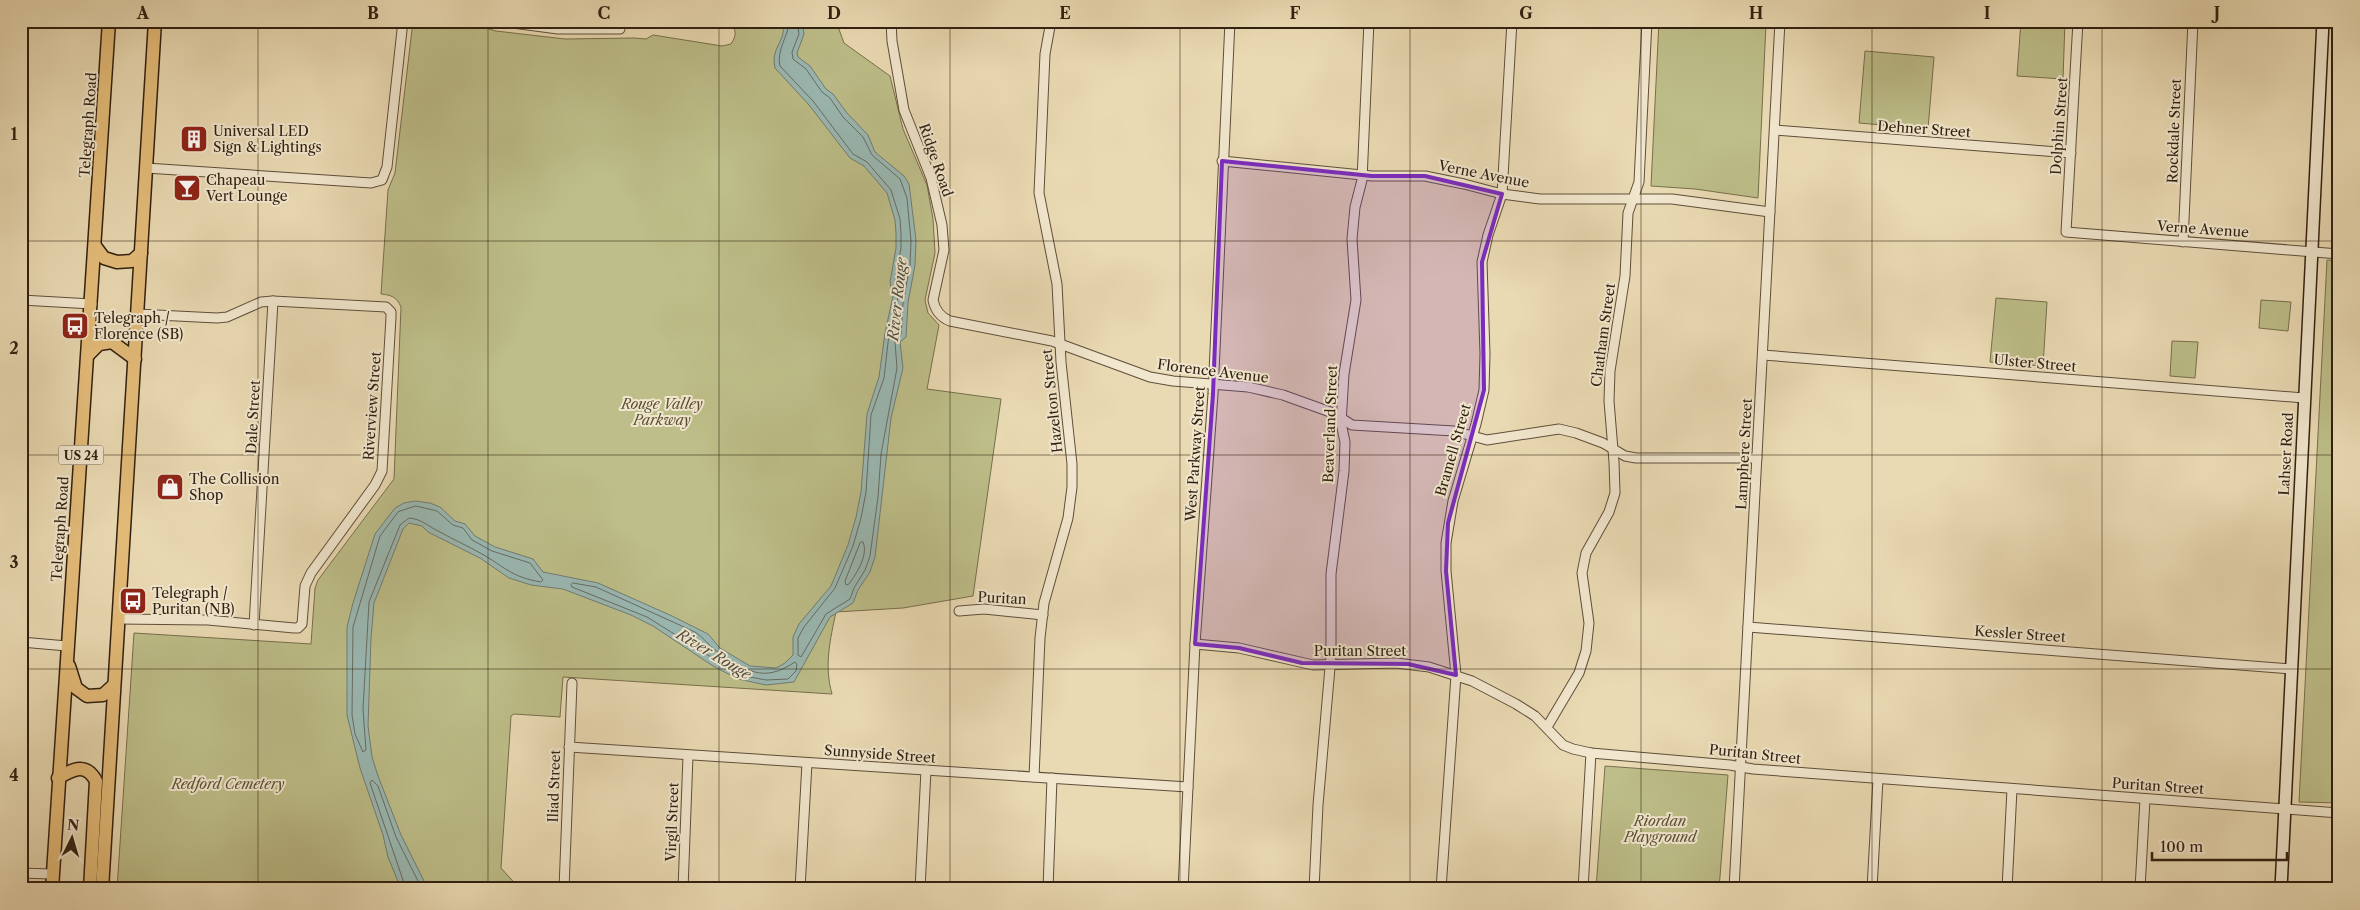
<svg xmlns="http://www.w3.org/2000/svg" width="2360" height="910" viewBox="0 0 2360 910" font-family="'Libre Caslon Text',serif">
<rect width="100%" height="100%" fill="#eadab3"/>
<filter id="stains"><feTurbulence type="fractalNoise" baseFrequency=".004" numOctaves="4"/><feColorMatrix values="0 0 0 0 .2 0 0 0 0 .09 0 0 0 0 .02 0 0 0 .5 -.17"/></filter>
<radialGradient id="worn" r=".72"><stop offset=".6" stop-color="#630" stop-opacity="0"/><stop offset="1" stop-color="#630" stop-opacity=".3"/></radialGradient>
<g fill="#bdbe89" stroke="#776f4d">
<path d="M413 21H461L496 31 565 39 634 38 646 39 653 35 722 46 731 44C737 35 736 31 731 21H836L844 43 890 76 903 129 927 185 933 219 935 253 925 300 928 313 939 325 927 389 1001 399 973 596 903 608 836 612C830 640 824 666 832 694L563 677 560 717 514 714 511 716 501 868 520 889H117L134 633 311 644 315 588 318 580 394 479 401 307C397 297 391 295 381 294L388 190 395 173Z"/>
<path d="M1659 21 1766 24 1758 198 1695 189 1651 186Z"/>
<path d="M2021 21H2065L2063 79 2017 76Z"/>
<path d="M1865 51 1934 57 1928 129 1859 123Z"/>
<path d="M2327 260 2339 261V803L2299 802Z"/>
<path d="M1996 298 2047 302 2043 366 1990 362Z"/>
<path d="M2261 300 2291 302 2288 331 2259 328Z"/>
<path d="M2172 341 2198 342 2195 378 2170 376Z"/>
<path d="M1605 766 1728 775 1719 889H1596Z"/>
</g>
<path fill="#9ab9b4" stroke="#707c73" d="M787 21H802L804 34 797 53 798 57 810 66 826 89 833 94 847 113 868 135 875 152 904 176 909 184 916 240 915 265 908 303 906 337 900 342 903 368 891 418 875 557 870 572 858 590 853 603 830 617 794 682 766 685 738 679 713 666 653 626 631 615 563 589 531 585 509 578 480 558 428 532 422 526 409 523 403 529 374 603 371 638 368 726 372 757 378 776 401 835 428 889H401L388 857 383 835 360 768 347 715V627L353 603 375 534 395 508 404 503 415 501 430 503 440 507 455 521 465 524 475 536 495 547 533 559 543 572 598 583 672 616 708 634 720 648 750 666 776 668 785 663 793 655V637L799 624 831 586 848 545 856 517 861 492 867 414 879 377 885 333 893 296 890 282 896 248V233L895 220 887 193 864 166 850 158 809 105 775 68C772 54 777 49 782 37 784 31 783 26 787 21Z"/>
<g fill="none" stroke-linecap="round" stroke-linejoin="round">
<g stroke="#666c62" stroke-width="1">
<path d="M790 21C788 36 776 51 780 66L813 101 853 154 867 162 891 190 900 219 901 233V248L895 281 898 297 889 334 884 378 871 415 866 492 861 518 853 546 835 588 804 627 798 638V655L801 657 826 614 850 599 854 588 865 570 870 556 878 497 881 454 897 368 895 342 901 334 903 303 910 265 911 241 907 198 900 179 872 155 863 137 843 117 830 98 822 92 806 69 793 59 792 52 799 34 797 21"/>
<path d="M416 506 437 511 453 525 463 528 472 540 492 551 530 563 543 580 541 582C511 577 505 567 482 554 468 546 454 540 440 532 429 527 422 519 409 518L400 525 369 602 363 709 366 750 363 752 355 734 352 715 353 627 380 536 398 512Z"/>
<path d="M863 542C869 555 856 574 849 584L846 585 845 581 860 543Z"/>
<path d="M573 583 596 587 695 632C705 638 709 647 718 652 747 670 762 684 795 662L797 664 796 671 788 679 766 680 740 675 647 617 572 587 571 585Z"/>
<path d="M406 889 370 783 372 780 378 786 396 837 422 889"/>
</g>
<g stroke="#5f4e3a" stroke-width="11">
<g id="street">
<path d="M496 21 558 29H620"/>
<path d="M891 21 892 41 904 110 931 178 942 225 944 250 933 300C935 310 940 317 950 321L1052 341 1150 377 1173 381 1248 387 1283 395 1333 413 1352 425 1454 431 1487 440 1559 429 1576 433 1603 443 1625 456 1636 458H1757"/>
<path d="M2078 21 2066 232 2339 254"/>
<path d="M1775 130 2071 153"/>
<path d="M1222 161 1372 176H1425L1464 184 1502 194 1540 199H1672L1770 212"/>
<path d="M146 168 371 183 382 180 387 167 403 21"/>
<path d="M2183 242 2193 21"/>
<path d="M21 300 92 304"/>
<path d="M1763 355 2304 398"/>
<path d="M959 611 984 609 1043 615"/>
<path d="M118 619 208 620 294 628H298L302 624 305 586 311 573 375 485 382 471 391 317V312L386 307 273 301 261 302 227 317 217 318 137 314"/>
<path d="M254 625 273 301"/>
<path d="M1748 627 2291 669"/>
<path d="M21 642 67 646"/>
<path d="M1195 644 1239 648 1313 665 1396 663 1429 667 1472 681 1516 704 1535 716 1563 745 1573 749 1591 753 1730 765 1753 769 2339 813"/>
<path d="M1547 727 1579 673 1586 651 1589 623 1582 573 1586 553 1609 512 1615 493 1614 462 1609 401 1610 371 1625 276 1628 213 1639 182 1647 21"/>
<path d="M569 747 1188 787"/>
<path d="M1034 777 1040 638 1044 603 1068 518 1072 487V464L1061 362 1057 284 1039 193 1045 54 1051 21"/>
<path d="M21 873 51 874"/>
<path d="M564 889 572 683"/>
<path d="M683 889 688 756"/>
<path d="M800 889 807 763"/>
<path d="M920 889 926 770"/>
<path d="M1048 889 1052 778"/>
<path d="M1183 889 1195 644 1213 394 1230 21"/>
<path d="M1314 889 1318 805 1331 656V574L1344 471 1345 442 1341 423 1344 374 1356 300 1352 239 1355 207 1362 180 1369 21"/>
<path d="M1441 889 1456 675 1446 571V543L1453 501 1476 424 1484 390 1485 354 1482 262 1488 235 1502 194 1512 21"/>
<path d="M1583 889 1591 753"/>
<path d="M1734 889 1780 21"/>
<path d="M1872 889 1878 779"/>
<path d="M2007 889 2012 789"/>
<path d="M2140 889 2145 799"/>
</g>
</g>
<g stroke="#312011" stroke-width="14">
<path id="secondary" d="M2281 889 2323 21"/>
</g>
<g stroke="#312011" stroke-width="15">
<g id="primary">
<path d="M95 246 104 258 117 262 132 261 141 253"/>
<path d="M89 354 99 344 112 342 135 359"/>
<path d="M69 666 76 688 87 696 103 695 114 685"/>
<path d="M58 778C73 769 86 762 96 781L90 889"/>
<path d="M52 889 109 21"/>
<path d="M102 889 155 21"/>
</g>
</g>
<use href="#street" stroke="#f1e7ce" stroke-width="9"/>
<use href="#secondary" stroke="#f1e7ce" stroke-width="11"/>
<use href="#primary" stroke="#e5bd7a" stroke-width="12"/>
</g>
<path fill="#7b2cbf" fill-opacity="0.2" stroke="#7b2cbf" stroke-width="4" stroke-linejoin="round" d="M1222 161 1372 176H1425L1502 194 1482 262 1484 390 1448 523 1446 571 1456 675 1408 664 1302 663 1239 648 1195 644 1213 394Z"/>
<path fill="none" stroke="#312011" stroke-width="1" stroke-opacity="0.55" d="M258 21V889M488 21V889M719 21V889M950 21V889M1180 21V889M1410 21V889M1641 21V889M1872 21V889M2102 21V889M21 241H2339M21 455H2339M21 669H2339"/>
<defs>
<g id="building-square" transform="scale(1.4375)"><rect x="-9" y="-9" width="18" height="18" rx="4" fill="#8f2418" stroke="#f1e7ce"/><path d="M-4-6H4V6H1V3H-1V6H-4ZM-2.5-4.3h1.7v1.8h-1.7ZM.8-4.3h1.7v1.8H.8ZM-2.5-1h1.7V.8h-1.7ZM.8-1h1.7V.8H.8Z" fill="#fff"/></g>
<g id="bar-square" transform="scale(1.4375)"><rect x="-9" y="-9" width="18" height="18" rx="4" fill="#8f2418" stroke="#f1e7ce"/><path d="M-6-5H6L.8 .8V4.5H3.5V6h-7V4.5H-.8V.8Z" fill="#fff"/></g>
<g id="bus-square" transform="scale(1.4375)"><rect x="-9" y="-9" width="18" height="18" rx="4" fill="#8f2418" stroke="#f1e7ce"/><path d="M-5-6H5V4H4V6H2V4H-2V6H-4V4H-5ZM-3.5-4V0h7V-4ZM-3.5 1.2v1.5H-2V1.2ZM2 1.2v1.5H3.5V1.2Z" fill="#fff"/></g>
<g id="shop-square" transform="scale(1.4375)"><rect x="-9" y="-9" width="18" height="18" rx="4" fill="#8f2418" stroke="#f1e7ce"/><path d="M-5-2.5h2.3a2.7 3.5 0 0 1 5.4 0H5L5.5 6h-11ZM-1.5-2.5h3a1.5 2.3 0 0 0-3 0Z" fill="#fff"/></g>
</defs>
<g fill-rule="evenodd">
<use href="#building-square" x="194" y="139"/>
<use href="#bar-square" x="187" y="188"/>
<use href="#bus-square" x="75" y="326"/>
<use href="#shop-square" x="170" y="487"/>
<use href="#bus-square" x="133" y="601"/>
</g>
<g text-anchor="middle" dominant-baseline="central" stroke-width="4" stroke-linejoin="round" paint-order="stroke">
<rect fill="#f1e7ce" stroke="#6b5c4a" stroke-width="1" x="58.5" y="445.5" width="45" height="19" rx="4"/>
<g font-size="12" font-weight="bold" fill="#312011">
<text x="81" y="455">US 24</text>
</g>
<g font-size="14" fill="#312011" stroke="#f1e7ce">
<text transform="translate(88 125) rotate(-86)">Telegraph Road</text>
<text transform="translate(2059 126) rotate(-86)">Dolphin Street</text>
<text transform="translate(1924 129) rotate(4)">Dehner Street</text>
<text transform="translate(2174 131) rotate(-88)">Rockdale Street</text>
<text transform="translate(936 160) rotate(71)">Ridge Road</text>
<text transform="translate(1484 174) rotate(11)">Verne Avenue</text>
<text transform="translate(2203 229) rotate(4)">Verne Avenue</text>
<text transform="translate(1603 335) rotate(-82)">Chatham Street</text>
<text transform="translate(2035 363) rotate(5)">Ulster Street</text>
<text transform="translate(1213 371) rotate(7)">Florence Avenue</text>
<text transform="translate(1052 401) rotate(-96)">Hazelton Street</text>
<text transform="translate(372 406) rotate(-86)">Riverview Street</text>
<text transform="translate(253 417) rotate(-87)">Dale Street</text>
<text transform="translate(1330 424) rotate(-88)">Beaverland Street</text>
<text transform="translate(1453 450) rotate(-74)">Bramell Street</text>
<text transform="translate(1195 454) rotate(-86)">West Parkway Street</text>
<text transform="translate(1744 454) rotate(-87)">Lamphere Street</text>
<text transform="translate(2286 454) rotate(-87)">Lahser Road</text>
<text transform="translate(60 529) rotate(-86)">Telegraph Road</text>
<text transform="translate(1002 598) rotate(3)">Puritan</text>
<text transform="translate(2020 634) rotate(4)">Kessler Street</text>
<text x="1360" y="651">Puritan Street</text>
<text transform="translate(880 754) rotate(4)">Sunnyside Street</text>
<text transform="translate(1755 754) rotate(6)">Puritan Street</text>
<text transform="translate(554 786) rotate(-88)">Iliad Street</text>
<text transform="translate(2158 786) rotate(4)">Puritan Street</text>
<text transform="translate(672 822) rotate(-88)">Virgil Street</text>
</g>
<g font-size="14" fill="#312011" stroke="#f1e7ce" text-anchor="start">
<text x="213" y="131">Universal LED<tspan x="213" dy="16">Sign &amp; Lightings</tspan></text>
<text x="206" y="180">Chapeau<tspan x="206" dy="16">Vert Lounge</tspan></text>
<text x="94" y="318">Telegraph /<tspan x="94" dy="16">Florence (SB)</tspan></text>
<text x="189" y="479">The Collision<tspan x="189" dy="16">Shop</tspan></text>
<text x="152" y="593">Telegraph /<tspan x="152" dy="16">Puritan (NB)</tspan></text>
</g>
<g font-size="14" font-style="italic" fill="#5b4f35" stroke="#f1e7ce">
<text x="662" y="404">Rouge Valley<tspan x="662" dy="16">Parkway</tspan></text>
<text x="228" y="784">Redford Cemetery</text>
<text x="1660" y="821">Riordan<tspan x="1660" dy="16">Playground</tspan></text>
</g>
<g font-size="15" font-style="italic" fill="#504e42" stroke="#f1e7ce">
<text transform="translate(897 299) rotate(-84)">River Rouge</text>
<text transform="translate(714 654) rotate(31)">River Rouge</text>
</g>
</g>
<rect width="2360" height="910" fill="none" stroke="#eadab3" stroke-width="55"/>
<g transform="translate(72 838) rotate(5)" stroke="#f1e7ce" stroke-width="4" paint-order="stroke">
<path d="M0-4L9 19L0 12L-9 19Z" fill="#312011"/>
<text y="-8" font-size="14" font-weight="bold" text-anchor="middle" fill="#312011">N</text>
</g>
<path d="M2152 852v8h135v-8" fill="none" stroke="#312011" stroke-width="2.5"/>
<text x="2160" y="852" font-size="15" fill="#312011" stroke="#f1e7ce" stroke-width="4" paint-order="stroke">100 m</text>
<rect x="28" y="28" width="2304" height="854" fill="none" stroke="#312011" stroke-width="2"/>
<g font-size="16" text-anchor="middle" font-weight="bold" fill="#312011">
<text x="143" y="19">A</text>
<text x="373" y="19">B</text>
<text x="604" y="19">C</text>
<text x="834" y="19">D</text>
<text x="1065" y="19">E</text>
<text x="1295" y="19">F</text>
<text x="1526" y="19">G</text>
<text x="1756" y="19">H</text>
<text x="1987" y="19">I</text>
<text x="2217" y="19">J</text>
<text x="14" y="140">1</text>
<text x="14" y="354">2</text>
<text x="14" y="568">3</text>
<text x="14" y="781">4</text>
</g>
<rect width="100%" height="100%" filter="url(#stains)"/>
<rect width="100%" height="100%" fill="url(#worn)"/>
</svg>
